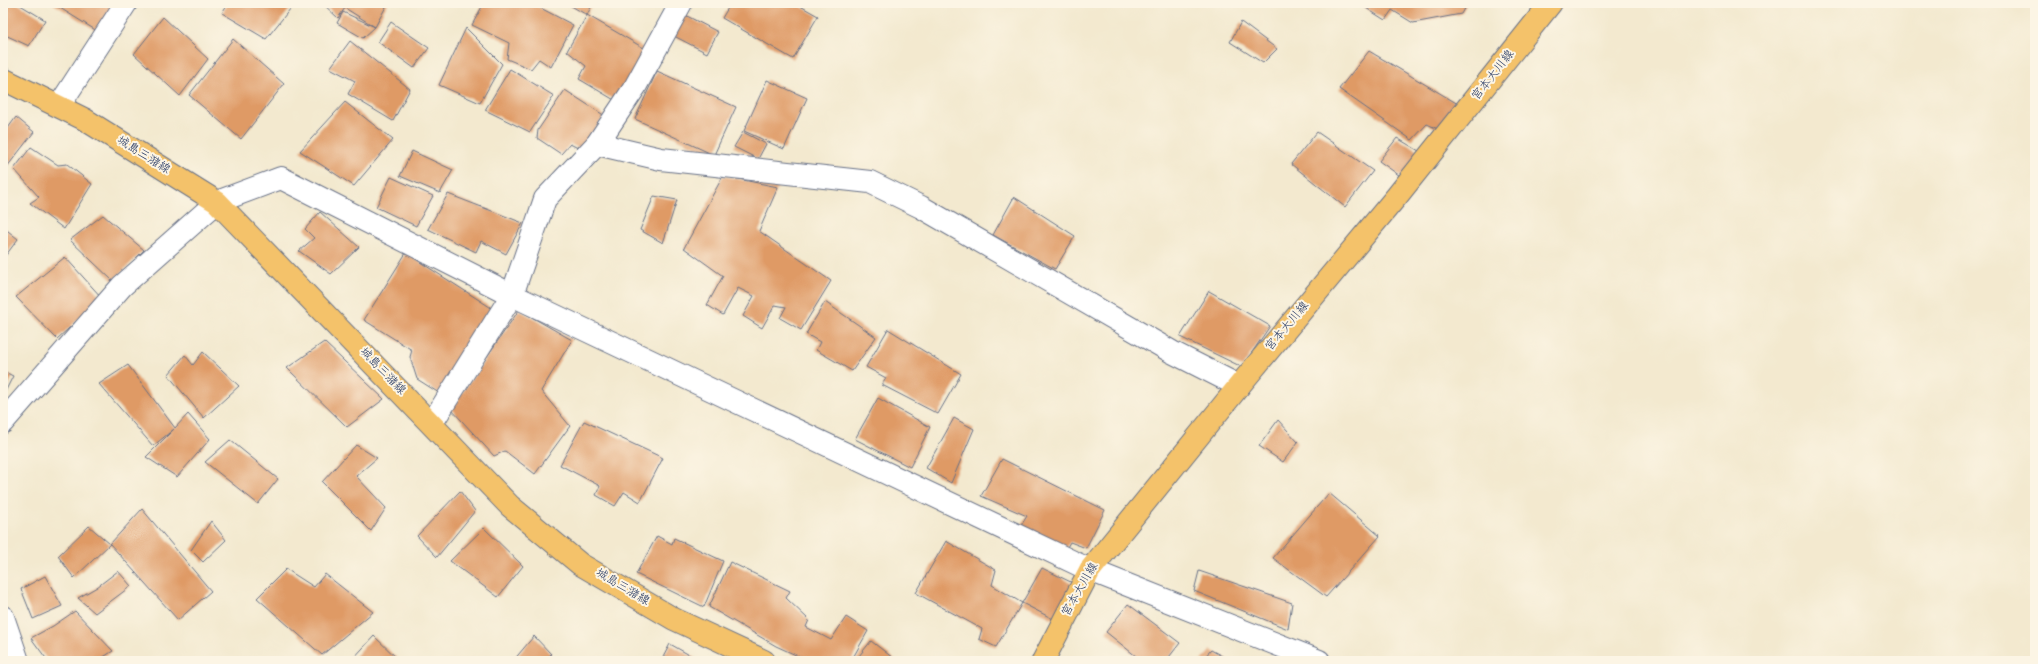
<svg xmlns="http://www.w3.org/2000/svg" width="2038" height="664" viewBox="0 0 2038 664" font-family="'Gochi Hand','Klee One',sans-serif">
<rect width="100%" height="100%" fill="#fcf5e5"/>
<filter id="ink" filterUnits="userSpaceOnUse"><feTurbulence type="fractalNoise" baseFrequency=".025" numOctaves="2"/><feDisplacementMap in="SourceGraphic" scale="8" xChannelSelector="R" yChannelSelector="G"/><feConvolveMatrix kernelMatrix="1 2 1 2 8 2 1 2 1" color-interpolation-filters="sRGB"/></filter>
<filter id="wash" filterUnits="userSpaceOnUse"><feTurbulence type="fractalNoise" baseFrequency=".012" numOctaves="4" result="noise"/><feDisplacementMap in="SourceGraphic" scale="16" xChannelSelector="R" yChannelSelector="G"/><feGaussianBlur stdDeviation="0.9" result="paint"/><feColorMatrix in="noise" values="0 0 0 0 0 0 0 0 0 0 0 0 0 0 0 0 0 1.4 0 .05"/><feComposite in="paint" operator="in"/></filter>
<g filter="url(#wash)">
<rect width="100%" height="100%" fill="#f3e9cf"/>
<g id="blocks">
<g fill="#df9a65">
<path d="M3 3H17L45 20 29 46 3 34Z"/>
<path d="M52 3H126L105 36Z"/>
<path d="M228 3H295L266 39 222 13Z"/>
<path d="M322 3H388L375 27 345 8 338 18Z"/>
<path d="M484 3H531L573 25 551 67 539 59 531 69 507 59 509 43 472 25Z"/>
<path d="M566 3H593L587 15 654 54 616 101 579 79 586 66 567 51 587 15Z"/>
<path d="M731 3H795L818 16 793 59 722 18Z"/>
<path d="M1358 3H1467L1461 14 1413 23 1392 10 1385 20Z"/>
<path d="M343 12 375 27 363 38 337 23Z"/>
<path d="M685 15 718 32 707 53 674 36Z"/>
<path d="M163 17 208 59 180 96 134 54Z"/>
<path d="M391 22 429 48 414 68 378 42Z"/>
<path d="M1241 22 1277 49 1263 63 1230 42Z"/>
<path d="M466 28 502 64 480 103 439 85Z"/>
<path d="M233 39 284 84 241 139 189 95Z"/>
<path d="M350 41 410 89 393 121 348 94 355 81 330 68Z"/>
<path d="M1369 51 1458 104 1440 130 1427 124 1412 140 1339 89Z"/>
<path d="M510 69 554 96 530 132 485 110Z"/>
<path d="M657 71 736 107 714 155 635 119Z"/>
<path d="M767 80 807 98 784 149 744 131Z"/>
<path d="M565 90 605 116 580 149 570 144 561 154 537 138 538 130Z"/>
<path d="M345 102 393 140 354 186 300 151Z"/>
<path d="M16 117 34 132 3 172V135Z"/>
<path d="M743 132 766 144 758 159 734 147Z"/>
<path d="M1317 132 1373 171 1345 207 1291 164Z"/>
<path d="M1397 138 1419 151 1403 178 1379 161Z"/>
<path d="M31 147 58 165 67 164 92 184 64 229 30 203 39 197 14 169Z"/>
<path d="M412 151 453 170 440 193 400 176Z"/>
<path d="M723 176 778 187 759 231 831 281 801 330 780 318 786 307 775 305 762 328 743 316 754 296 738 288 723 315 707 305 723 276 684 248Z"/>
<path d="M391 177 433 196 416 226 376 207Z"/>
<path d="M448 194 523 223 506 254 481 241 476 252 428 229Z"/>
<path d="M654 196 677 200 663 243 640 230Z"/>
<path d="M1014 197 1075 236 1055 269 993 235Z"/>
<path d="M320 212 359 247 331 274 299 251 314 238 305 229Z"/>
<path d="M103 215 144 250 113 281 70 240Z"/>
<path d="M3 227 18 239 3 259Z"/>
<path d="M406 253 493 309 439 393 417 379 410 357 412 350 364 320Z"/>
<path d="M65 257 102 298 57 339 16 297Z"/>
<path d="M1209 291 1270 326 1242 367 1180 337Z"/>
<path d="M825 302 876 337 852 371 816 350 820 342 806 334Z"/>
<path d="M519 310 572 340 541 391 570 426 535 474 505 451 494 456 451 409Z"/>
<path d="M888 329 961 374 938 414 882 385 886 378 866 367Z"/>
<path d="M324 342 384 399 347 427 287 368Z"/>
<path d="M203 352 239 386 204 418 168 375 185 355 193 365Z"/>
<path d="M128 365 175 428 188 414 210 439 177 477 146 457 174 429 153 446 99 384Z"/>
<path d="M3 371 13 376 3 396Z"/>
<path d="M878 398 930 427 910 467 855 439Z"/>
<path d="M954 418 974 429 951 483 926 468Z"/>
<path d="M1278 420 1298 442 1283 462 1259 446Z"/>
<path d="M584 421 663 458 640 502 624 492 615 506 596 495 600 486 560 465Z"/>
<path d="M230 440 278 479 258 504 205 462Z"/>
<path d="M356 445 377 458 356 476 386 508 371 531 322 482Z"/>
<path d="M1002 459 1105 510 1086 548 1070 542 1066 549 1020 527 1027 516 981 496Z"/>
<path d="M460 491 475 511 437 557 417 536Z"/>
<path d="M1329 493 1380 536 1326 597 1273 558Z"/>
<path d="M142 509 211 591 178 620 110 544 74 578 58 556 89 526 110 544Z"/>
<path d="M211 521 226 540 203 562 191 550Z"/>
<path d="M484 528 523 566 498 597 450 561Z"/>
<path d="M657 536 672 544 674 538 723 561 704 607 636 574Z"/>
<path d="M946 541 996 570 992 585 1022 603 996 647 979 639 982 629 916 593Z"/>
<path d="M730 562 790 591 786 598 809 620 806 627 831 640 846 617 868 631 851 661H809L776 646 709 607Z"/>
<path d="M1042 568 1081 587 1055 620 1022 603Z"/>
<path d="M286 569 314 587 325 574 373 612 322 655 257 598Z"/>
<path d="M118 571 131 586 95 613 78 598 97 587Z"/>
<path d="M1199 571 1292 603 1288 629 1194 591Z"/>
<path d="M45 576 62 606 33 619 21 589Z"/>
<path d="M1128 604 1180 643 1166 661H1142L1106 632Z"/>
<path d="M75 611 113 651 97 661H48L31 638 53 626Z"/>
<path d="M374 636 400 661H351Z"/>
<path d="M534 636 551 654 544 661H513Z"/>
<path d="M871 641 897 661H855Z"/>
<path d="M670 644 700 661H661Z"/>
<path d="M1211 650 1231 661H1201Z"/>
</g>
</g>
</g>
<g filter="url(#ink)">
<use href="#blocks" fill-opacity="0" stroke="#677086" stroke-width="1"/>
<g fill="none" stroke-linecap="round" stroke-linejoin="round">
<g stroke="#677086" stroke-width="24">
<g id="minor">
<path d="M59 106 126 3"/>
<path d="M597 144 661 159 870 182 921 207 1172 352 1239 386"/>
<path d="M3 422 122 286 217 202 281 178 512 295 1090 570 1319 661"/>
<path d="M432 423 512 295 545 199 597 144 635 87 681 3"/>
<path d="M3 617 18 661"/>
</g>
</g>
<g stroke="#677086" stroke-width="24">
<g id="major">
<path d="M3 79 84 119 217 202 510 506 580 564 674 619 764 661"/>
<path d="M1043 661 1090 570 1239 386 1397 196 1551 3"/>
</g>
</g>
<use href="#minor" stroke="#fff" stroke-width="22"/>
<use href="#major" stroke="#f4c26a" stroke-width="22"/>
</g>
</g>
<g text-anchor="middle" dominant-baseline="central" stroke-width="4" stroke-linejoin="round" paint-order="stroke">
<g font-size="12" fill="#1b2f5e" stroke="#fcf5e5">
<text transform="translate(1494 76) rotate(-52)">宮本大川線</text>
<text transform="translate(143 156) rotate(32)">城島三潴線</text>
<text transform="translate(1288 327) rotate(-50)">宮本大川線</text>
<text transform="translate(382 372) rotate(46)">城島三潴線</text>
<text transform="translate(622 588) rotate(31)">城島三潴線</text>
<text transform="translate(1081 590) rotate(-60)">宮本大川線</text>
</g>
</g>
<rect width="2038" height="664" fill="none" stroke="#fcf5e5" stroke-width="16"/>
</svg>
